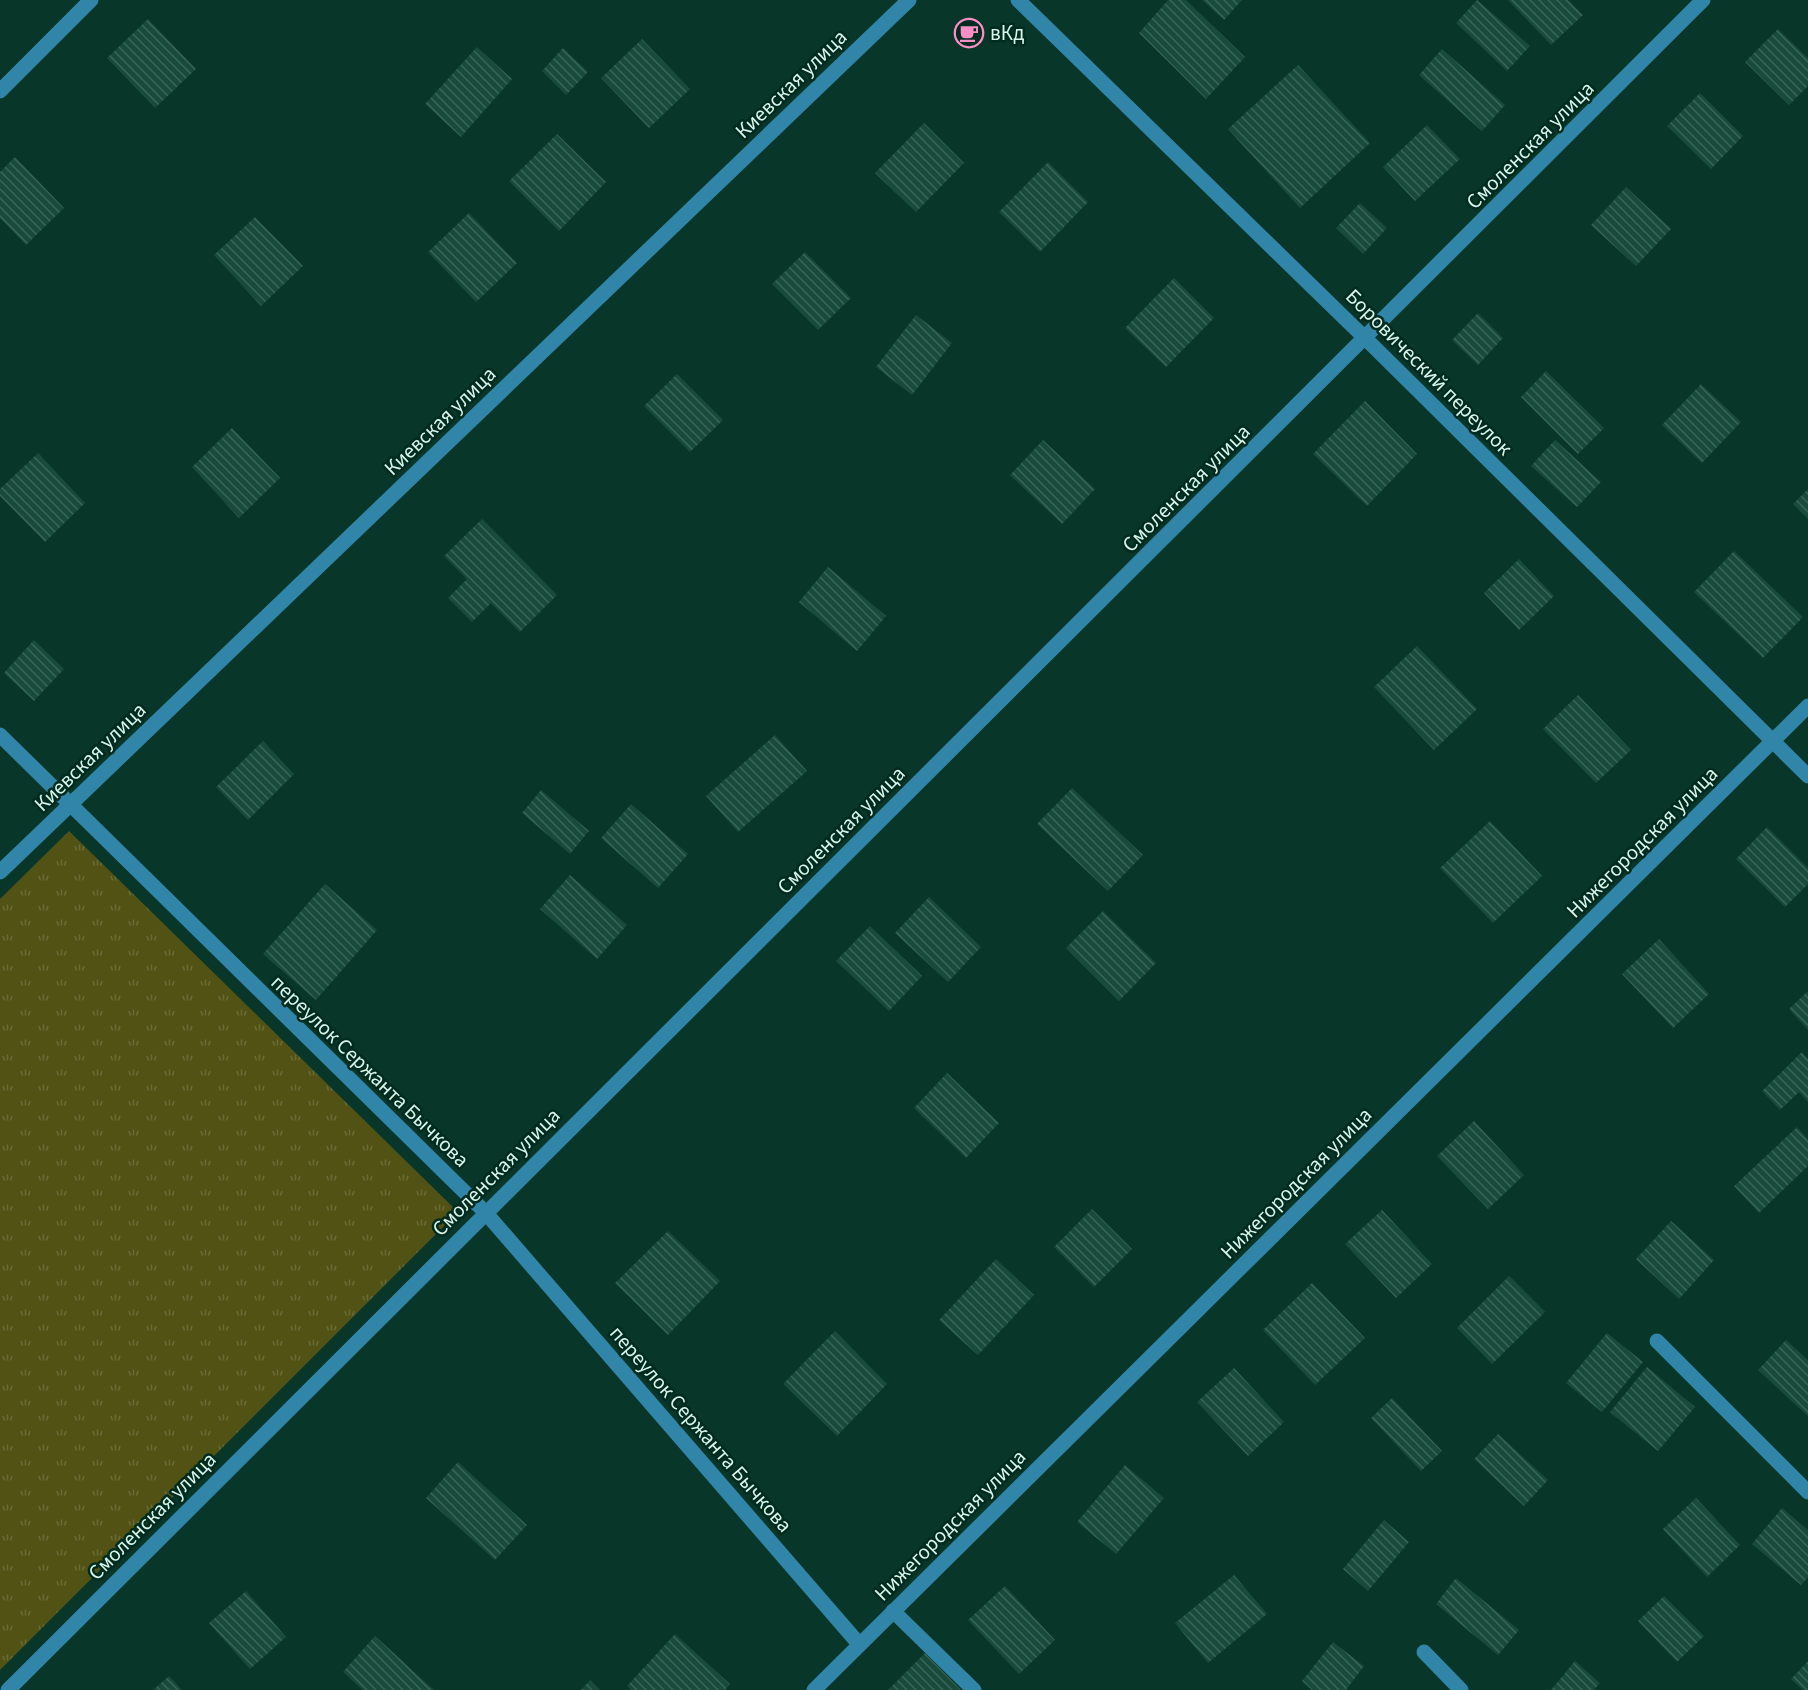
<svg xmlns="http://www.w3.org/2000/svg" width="1808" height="1690" viewBox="0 0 1808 1690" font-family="'Source Sans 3',sans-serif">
<defs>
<pattern id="park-tufts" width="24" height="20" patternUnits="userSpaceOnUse" patternTransform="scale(1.5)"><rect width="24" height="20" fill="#515213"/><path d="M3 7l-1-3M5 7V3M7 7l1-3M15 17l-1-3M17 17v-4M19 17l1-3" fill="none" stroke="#696c36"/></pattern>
<pattern id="building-back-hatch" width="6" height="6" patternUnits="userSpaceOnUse" patternTransform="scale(1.5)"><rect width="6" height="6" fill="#184b3c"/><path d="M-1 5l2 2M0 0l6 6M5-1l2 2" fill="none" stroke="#396658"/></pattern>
</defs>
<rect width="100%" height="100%" fill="#083629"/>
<path fill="url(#park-tufts)" d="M69 831 458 1212 0 1670V899Z"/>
<g fill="url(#building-back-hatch)">
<path d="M1168 0H1186L1245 57 1206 99 1139 33Z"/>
<path d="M1202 0H1242L1224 20Z"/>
<path d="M1477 0 1530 46 1507 71 1456 23Z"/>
<path d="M1508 0H1568L1583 15 1551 45Z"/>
<path d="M148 19 196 69 155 108 107 58Z"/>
<path d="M1778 29 1808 58V86L1789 105 1745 62Z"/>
<path d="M642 39 690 89 649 128 601 78Z"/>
<path d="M477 47 512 79 461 137 425 104Z"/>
<path d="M563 48 588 72 566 95 542 71Z"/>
<path d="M1442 49 1505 105 1482 131 1419 75Z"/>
<path d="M1298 65 1370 143 1300 208 1228 129Z"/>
<path d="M1700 93 1743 136 1711 169 1667 126Z"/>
<path d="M924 123 964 163 916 212 875 173Z"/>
<path d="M1427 125 1460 159 1415 201 1383 167Z"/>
<path d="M557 134 606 182 559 231 509 181Z"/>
<path d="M15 157 64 208 26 245 0 218V172Z"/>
<path d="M1048 162 1088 202 1040 252 999 212Z"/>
<path d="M1626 187 1671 229 1636 266 1591 225Z"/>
<path d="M1360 203 1387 228 1363 254 1336 228Z"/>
<path d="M469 213 517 263 476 302 428 252Z"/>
<path d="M255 217 303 266 261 306 214 255Z"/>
<path d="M805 252 851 298 818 330 772 284Z"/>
<path d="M1174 278 1214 318 1166 367 1125 328Z"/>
<path d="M1478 313 1503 338 1478 365 1452 340Z"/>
<path d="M916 315 952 343 912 395 876 367Z"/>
<path d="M1546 371 1604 428 1578 454 1521 397Z"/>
<path d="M677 374 723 420 690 452 644 406Z"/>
<path d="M1701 384 1741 422 1702 463 1662 425Z"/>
<path d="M1365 401 1417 454 1367 506 1313 454Z"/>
<path d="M232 428 280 478 239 518 192 467Z"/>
<path d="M1043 440 1095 489 1062 524 1010 475Z"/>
<path d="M1555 440 1601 482 1577 507 1531 466Z"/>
<path d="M38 453 85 503 45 542 0 496V489Z"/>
<path d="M1808 489V519L1793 504Z"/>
<path d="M482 519 557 595 520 632 491 603 472 622 448 598 467 579 444 556Z"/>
<path d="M1734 551 1803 617 1763 658 1694 592Z"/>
<path d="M1519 559 1554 596 1519 630 1484 593Z"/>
<path d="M828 567 886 616 857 651 799 602Z"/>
<path d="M34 640 64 669 34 701 4 673Z"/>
<path d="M1417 646 1477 709 1434 750 1374 687Z"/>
<path d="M1578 695 1631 750 1596 783 1543 729Z"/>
<path d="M775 735 807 771 738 832 706 796Z"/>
<path d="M263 741 294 774 248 820 216 787Z"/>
<path d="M1072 788 1143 855 1108 891 1037 824Z"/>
<path d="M541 790 589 831 570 854 522 813Z"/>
<path d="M631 804 688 854 658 888 601 838Z"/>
<path d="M1490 821 1542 876 1493 923 1440 868Z"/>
<path d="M1767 827 1808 868V884L1785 907 1736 859Z"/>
<path d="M570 875 627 925 597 959 540 909Z"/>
<path d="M325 884 377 930 316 1000 263 954Z"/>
<path d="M929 897 981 947 948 982 895 933Z"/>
<path d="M1103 911 1156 963 1119 1001 1066 948Z"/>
<path d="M870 926 922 976 889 1011 836 961Z"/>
<path d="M1659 939 1709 994 1673 1028 1622 974Z"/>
<path d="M1808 991V1030L1789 1009Z"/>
<path d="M1802 1052 1808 1059V1102L1799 1092 1780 1110 1762 1091Z"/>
<path d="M947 1073 999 1123 966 1158 914 1108Z"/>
<path d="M1474 1121 1524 1175 1488 1209 1437 1156Z"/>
<path d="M1797 1127 1808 1139V1166L1759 1213 1734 1186Z"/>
<path d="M1092 1209 1132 1249 1094 1287 1054 1247Z"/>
<path d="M1382 1210 1432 1264 1396 1298 1345 1244Z"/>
<path d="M1671 1221 1714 1260 1679 1299 1636 1259Z"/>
<path d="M668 1231 720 1281 668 1335 615 1283Z"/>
<path d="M996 1259 1034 1295 978 1355 939 1320Z"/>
<path d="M1509 1276 1545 1312 1492 1364 1457 1328Z"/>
<path d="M1312 1283 1365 1338 1315 1385 1263 1330Z"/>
<path d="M835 1331 887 1384 837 1436 783 1384Z"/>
<path d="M1607 1333 1643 1362 1602 1412 1566 1383Z"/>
<path d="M1786 1340 1808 1360V1416L1758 1370Z"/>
<path d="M1647 1367 1695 1407 1658 1451 1610 1412Z"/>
<path d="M1234 1368 1284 1422 1248 1456 1197 1402Z"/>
<path d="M1392 1398 1442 1451 1421 1471 1371 1418Z"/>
<path d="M1498 1434 1548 1480 1524 1506 1474 1459Z"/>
<path d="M458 1462 527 1525 495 1560 426 1498Z"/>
<path d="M1125 1465 1164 1498 1116 1554 1077 1522Z"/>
<path d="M1696 1498 1740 1545 1707 1577 1663 1529Z"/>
<path d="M1782 1508 1808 1530V1577L1801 1585 1752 1544Z"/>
<path d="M1384 1520 1409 1542 1368 1591 1343 1569Z"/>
<path d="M1234 1575 1267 1614 1208 1663 1175 1623Z"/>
<path d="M1456 1578 1519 1630 1498 1655 1436 1604Z"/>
<path d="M1005 1586 1055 1640 1019 1674 968 1620Z"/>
<path d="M246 1591 286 1637 250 1669 209 1623Z"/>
<path d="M1664 1596 1704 1636 1677 1662 1638 1621Z"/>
<path d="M675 1634 730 1684 725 1690H631L627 1686Z"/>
<path d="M375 1636 434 1690H363L343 1672Z"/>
<path d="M1333 1642 1364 1666 1346 1690H1312L1302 1681Z"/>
<path d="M925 1653 961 1690H888Z"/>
<path d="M1575 1661 1600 1683 1594 1690H1551Z"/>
<path d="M1808 1661V1690H1803L1791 1679Z"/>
<path d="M169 1676 182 1690H153Z"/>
<path d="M590 1680 600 1690H581Z"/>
</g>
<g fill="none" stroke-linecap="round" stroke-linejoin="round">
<g stroke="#3085a8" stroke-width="15">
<path d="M1018 0 1366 339 1808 776"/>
<path d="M0 91 91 0"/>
<path d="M0 735 485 1212 859 1644"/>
<path d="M0 872 909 0"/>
<path d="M1657 1341 1808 1492"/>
<path d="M893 1611 974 1690"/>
<path d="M1424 1652 1461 1690"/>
<path d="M8 1690 1703 0"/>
<path d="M814 1690 1808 706"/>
</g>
</g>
<defs>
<g id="cafe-ring" transform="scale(1.5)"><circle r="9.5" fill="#002b1f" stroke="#fb8fc5" stroke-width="1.5"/><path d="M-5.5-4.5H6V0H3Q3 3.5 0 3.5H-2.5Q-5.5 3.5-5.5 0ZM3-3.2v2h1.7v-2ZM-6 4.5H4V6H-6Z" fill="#fb8fc5"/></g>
</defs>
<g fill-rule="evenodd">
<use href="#cafe-ring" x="969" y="33"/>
</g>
<g text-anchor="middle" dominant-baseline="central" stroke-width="5" stroke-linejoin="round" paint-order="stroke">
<g font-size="21" fill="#d8f5ea" stroke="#002b1f" text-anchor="start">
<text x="990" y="33">вКд</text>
</g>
<g font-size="21" fill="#d8f5ea" stroke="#002b1f">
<text transform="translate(791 84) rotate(-44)">Киевская улица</text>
<text transform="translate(1530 145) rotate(-45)">Смоленская улица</text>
<text transform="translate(1429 372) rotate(45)">Боровический переулок</text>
<text transform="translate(440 421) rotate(-44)">Киевская улица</text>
<text transform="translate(1186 488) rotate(-45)">Смоленская улица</text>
<text transform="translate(90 757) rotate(-44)">Киевская улица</text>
<text transform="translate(841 830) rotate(-45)">Смоленская улица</text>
<text transform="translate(1642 842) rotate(-45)">Нижегородская улица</text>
<text transform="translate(370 1071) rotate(44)">переулок Сержанта Бычкова</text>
<text transform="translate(496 1172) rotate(-45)">Смоленская улица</text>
<text transform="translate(1296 1183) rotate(-45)">Нижегородская улица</text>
<text transform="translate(701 1429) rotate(49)">переулок Сержанта Бычкова</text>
<text transform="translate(152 1516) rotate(-45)">Смоленская улица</text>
<text transform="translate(950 1525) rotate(-45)">Нижегородская улица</text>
</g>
</g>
</svg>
